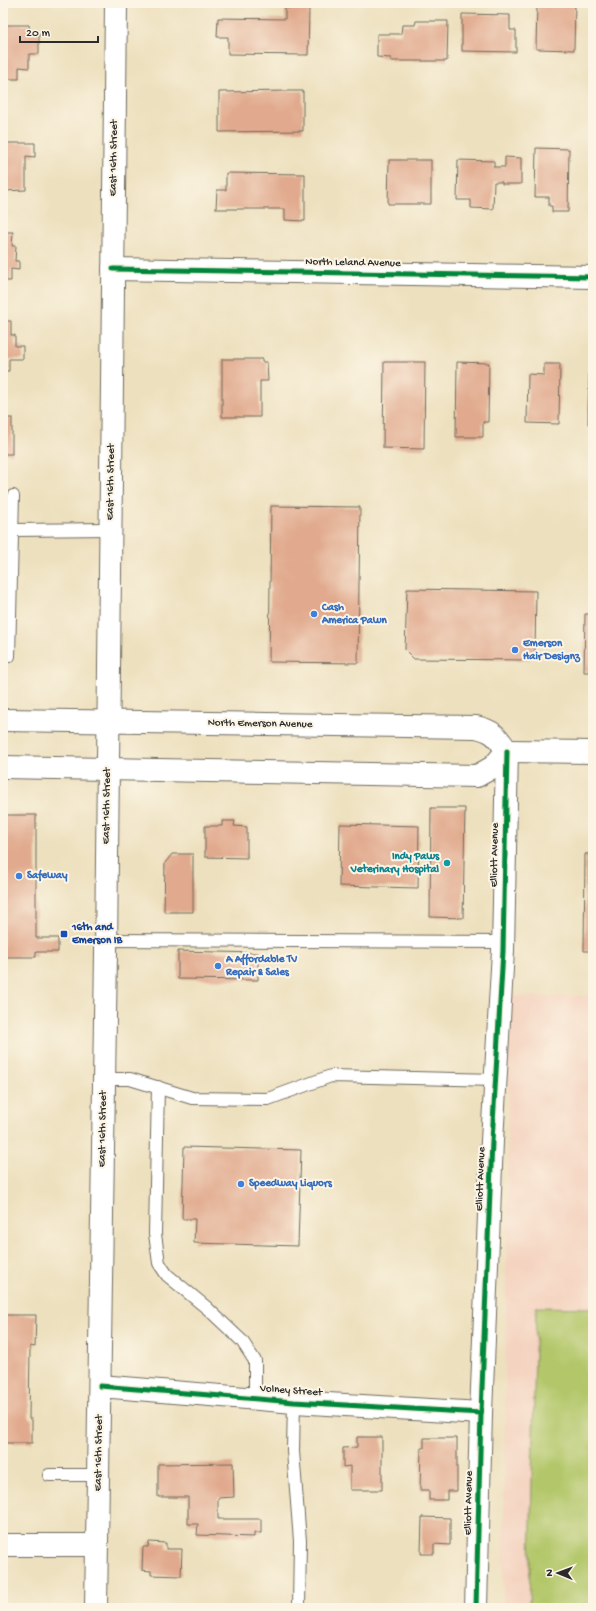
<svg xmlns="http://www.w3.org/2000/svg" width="596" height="1611" viewBox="0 0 596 1611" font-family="'Gochi Hand',sans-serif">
<rect width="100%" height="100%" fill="#fcf5e5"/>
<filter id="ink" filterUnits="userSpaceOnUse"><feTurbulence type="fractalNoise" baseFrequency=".025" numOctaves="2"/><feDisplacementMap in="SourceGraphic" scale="8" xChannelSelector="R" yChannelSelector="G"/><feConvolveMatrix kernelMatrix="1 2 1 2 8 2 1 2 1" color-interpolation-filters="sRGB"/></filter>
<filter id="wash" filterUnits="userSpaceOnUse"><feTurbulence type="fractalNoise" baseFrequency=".012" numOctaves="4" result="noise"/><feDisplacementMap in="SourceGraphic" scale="16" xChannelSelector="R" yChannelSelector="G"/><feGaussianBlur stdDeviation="0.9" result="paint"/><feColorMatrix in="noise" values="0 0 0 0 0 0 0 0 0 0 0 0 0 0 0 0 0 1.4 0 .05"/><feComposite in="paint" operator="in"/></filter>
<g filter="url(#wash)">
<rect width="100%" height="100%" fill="#ede0be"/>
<path fill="#f4d3c0" d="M509 996H593V1608H503Z"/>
<path fill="#b3c76b" stroke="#6f794b" d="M536 1307 593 1308V1608H529Z"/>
<g id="blocks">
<g fill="#e1aa8e">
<path d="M537 3H575L574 50 536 49Z"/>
<path d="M285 8 309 9 308 55 228 54V37H217L218 18 285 19Z"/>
<path d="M462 14 510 15V30H516V52L462 51Z"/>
<path d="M416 21H448L447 61H391V58L377 57V34H401L402 25H415Z"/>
<path d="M3 25H29L30 33H39V54H29V68L19 67V79H3Z"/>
<path d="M288 91H303V131L219 132V92Z"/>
<path d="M3 143H35V157L26 156V190L3 191Z"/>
<path d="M536 148 569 149 568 212H552V206H549V197H535Z"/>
<path d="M505 157 521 158V184H502V182H494L493 209 471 208V200H457L458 160 494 161V167H505Z"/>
<path d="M389 160H431V204H388Z"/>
<path d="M592 161H593V197H591Z"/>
<path d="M226 173 305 174V221L285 220V209H216L217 190H226Z"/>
<path d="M3 232H13L12 246H16L15 261H19V270L11 269V281H3Z"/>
<path d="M3 321H11V335H15V346H23V359H9V371H3Z"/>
<path d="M222 359H262V362H267L268 381H260V417H222Z"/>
<path d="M384 362H425L424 449 383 448Z"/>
<path d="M457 362 489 363 488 422H483V437H456Z"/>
<path d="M544 364H560L559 424 527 423 528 374 544 375Z"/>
<path d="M589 374 593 375V425L588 424Z"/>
<rect x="3" y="418" width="9" height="36"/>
<path d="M271 506 360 507 358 663 269 662Z"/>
<path d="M407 589 536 591 535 653 529 660 414 659 405 650Z"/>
<path d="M585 614H593V672H584Z"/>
<path d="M431 808H465L463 918 430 917Z"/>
<path d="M3 815H36V938H58V952H36V957H3Z"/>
<path d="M222 821H235L234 826 247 827V858L205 857V826H222Z"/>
<path d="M340 824 419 826 418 888 339 886Z"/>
<path d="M172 854H193V912H164L165 863Z"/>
<path d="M585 854H593V951H584Z"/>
<path d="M178 951 258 953V980L178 979Z"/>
<path d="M184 1147 301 1150 298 1246 194 1243 195 1219H182Z"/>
<path d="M3 1315H36L35 1347 30 1346 29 1419H32V1443H3Z"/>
<path d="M357 1437H382V1490H350V1466L343 1467V1448L357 1447Z"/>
<path d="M424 1438H457V1491H447V1500H429V1490H420L421 1448H424Z"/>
<path d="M233 1463 234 1497 218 1498V1519H261V1533H254V1537L197 1535 198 1524H188V1497H158V1464Z"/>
<path d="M422 1517 450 1518V1545L434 1544V1554H421Z"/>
<path d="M149 1542 166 1543V1549H182L181 1576 151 1575V1571L142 1570 143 1547H148Z"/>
</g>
</g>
</g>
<g filter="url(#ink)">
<use href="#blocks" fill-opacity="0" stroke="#6f6a5e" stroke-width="1"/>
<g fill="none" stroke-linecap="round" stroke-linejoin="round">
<g stroke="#6f6a5e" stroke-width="14">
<g id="lane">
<path d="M13 530 111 529"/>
<path d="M3 656H9L13 496"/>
<path d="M106 940 503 942"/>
<path d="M104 1079H130L192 1098 268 1099 331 1076 496 1080"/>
<path d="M158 1087 155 1234 159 1263 167 1275 207 1308 242 1341 255 1361V1398"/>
<path d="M294 1402 293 1451 300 1541 299 1608"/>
<path d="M49 1475H98"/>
</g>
</g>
<g stroke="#6f6a5e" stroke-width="24">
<g id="street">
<path d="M113 269 593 277"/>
<path d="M100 1386 294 1402 481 1413"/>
<path d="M3 1545H97"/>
<path d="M476 1608 481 1413 492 1141 503 951 507 751"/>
</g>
</g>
<g stroke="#6f6a5e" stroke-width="24">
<path id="secondary" d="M96 1608 106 953 116 3"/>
</g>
<g stroke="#6f6a5e" stroke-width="24">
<g id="primary">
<path d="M3 720 476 727C494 731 497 736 507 751"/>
<path d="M507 751 593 752"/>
<path d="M3 767 477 776 493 767 507 751"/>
</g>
</g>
<use href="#lane" stroke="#fff" stroke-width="12"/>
<use href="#street" stroke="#fff" stroke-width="22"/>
<use href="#secondary" stroke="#fff" stroke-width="22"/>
<use href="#primary" stroke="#fff" stroke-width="22"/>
<g stroke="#fcf5e5" stroke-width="8">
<g id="cycleway">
<path d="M113 269 593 277"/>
<path d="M100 1386 294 1402 481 1413"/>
<path d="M476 1608 481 1413 492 1141 503 951 507 751"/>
</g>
</g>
<use href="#cycleway" stroke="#00873e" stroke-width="5"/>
</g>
</g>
<g fill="#3f7fe0" stroke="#fcf5e5" stroke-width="1.5">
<circle cx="314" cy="614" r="4"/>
<circle cx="515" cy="650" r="4"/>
<circle cx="19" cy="876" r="4"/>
<circle cx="218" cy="966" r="4"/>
<circle cx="241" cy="1184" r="4"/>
</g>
<circle fill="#0f9aa8" stroke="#fcf5e5" stroke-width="1.5" cx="447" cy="863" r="4"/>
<rect fill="#1a4fb4" stroke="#fcf5e5" stroke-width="1.5" x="60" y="930" width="8" height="8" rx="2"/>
<g text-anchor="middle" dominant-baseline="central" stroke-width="4" stroke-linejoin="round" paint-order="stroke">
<g font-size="11" fill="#2b2b2b" stroke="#fcf5e5">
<text transform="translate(114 158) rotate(-89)">East 16th Street</text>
<text transform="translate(353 263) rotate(1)">North Leland Avenue</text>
<text transform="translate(111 482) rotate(-89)">East 16th Street</text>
<text transform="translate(260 724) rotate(1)">North Emerson Avenue</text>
<text transform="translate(107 806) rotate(-89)">East 16th Street</text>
<text transform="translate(495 855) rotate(-89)">Elliott Avenue</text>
<text transform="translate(103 1129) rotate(-89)">East 16th Street</text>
<text transform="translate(481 1179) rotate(-88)">Elliott Avenue</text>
<text transform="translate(291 1391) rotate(4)">Volney Street</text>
<text transform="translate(99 1453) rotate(-89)">East 16th Street</text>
<text transform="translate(469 1503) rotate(-89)">Elliott Avenue</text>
</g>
<g font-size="11" font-weight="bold" fill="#366cbe" stroke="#fcf5e5" text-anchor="start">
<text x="322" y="608">Cash<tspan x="322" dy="13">America Pawn</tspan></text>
<text x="523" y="644">Emerson<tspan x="523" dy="13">Hair Designz</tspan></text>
<text x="27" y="876">Safeway</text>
<text x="226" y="960">A Affordable TV<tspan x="226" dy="13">Repair &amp; Sales</tspan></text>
<text x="249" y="1184">Speedway Liquors</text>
</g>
<g font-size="11" font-weight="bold" fill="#0d838f" stroke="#fcf5e5" text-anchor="end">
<text x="439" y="857">Indy Paws<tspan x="439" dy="13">Veterinary Hospital</tspan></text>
</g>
<g font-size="11" font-weight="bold" fill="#164399" stroke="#fcf5e5" text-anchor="start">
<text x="72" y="928">16th and<tspan x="72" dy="13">Emerson IB</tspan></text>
</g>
</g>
<rect width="596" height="1611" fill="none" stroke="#fcf5e5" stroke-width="16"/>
<g transform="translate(558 1573) rotate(271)" stroke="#fcf5e5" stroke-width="3" paint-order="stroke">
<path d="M0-3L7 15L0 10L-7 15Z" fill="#2b2b2b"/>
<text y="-6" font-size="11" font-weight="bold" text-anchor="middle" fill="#2b2b2b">N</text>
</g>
<path d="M20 36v6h78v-6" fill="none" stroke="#2b2b2b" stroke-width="2"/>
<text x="26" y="36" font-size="12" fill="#2b2b2b" stroke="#fcf5e5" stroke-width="3" paint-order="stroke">20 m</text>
</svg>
